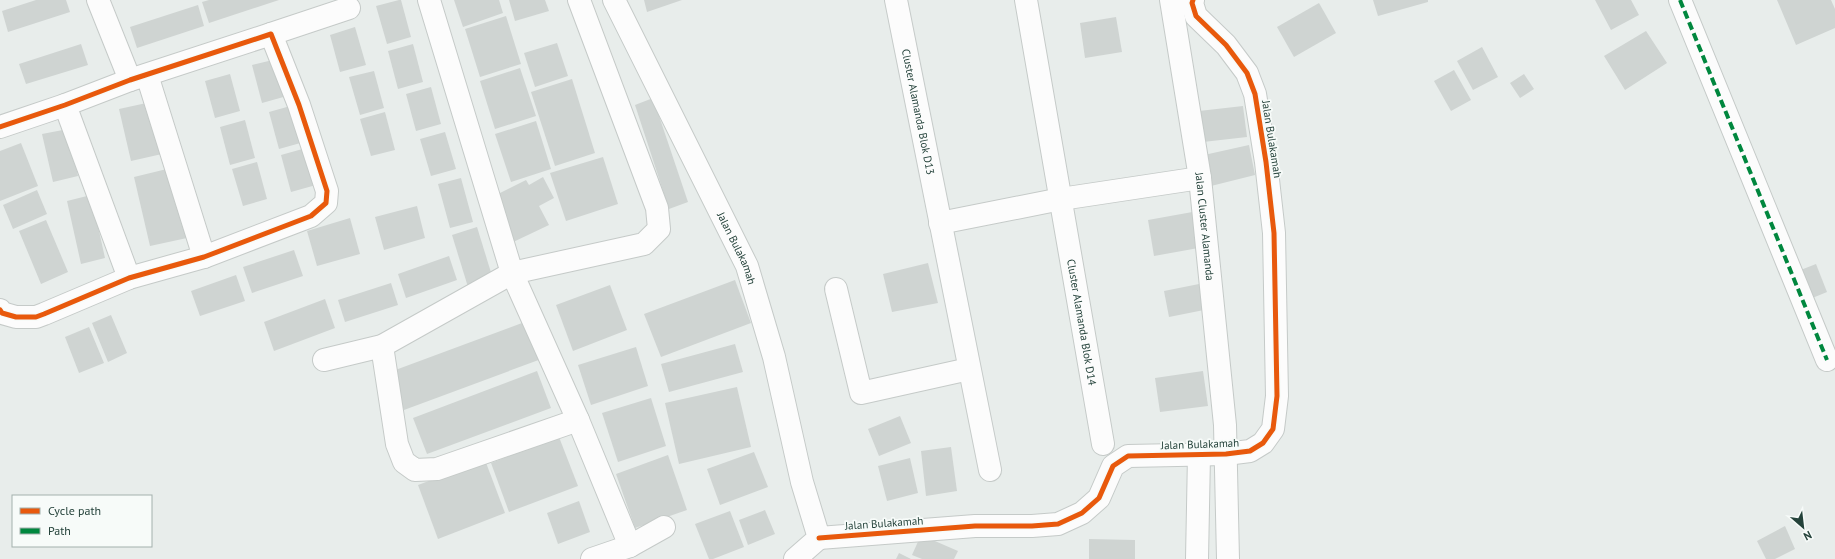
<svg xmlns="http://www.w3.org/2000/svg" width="1835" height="559" viewBox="0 0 1835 559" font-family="'PT Sans',sans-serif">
<rect width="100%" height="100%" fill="#e8edeb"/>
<g fill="#cfd4d2">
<path d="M36 0H66L70 12 8 32 2 11Z"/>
<path d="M209 0H279L209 23 202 2Z"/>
<path d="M399 0H401L411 37 387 44 376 6Z"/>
<path d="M454 0H499L503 13 463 27Z"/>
<path d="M509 0H545L549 11 515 21Z"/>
<path d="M644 0H682L647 12Z"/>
<path d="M1373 0H1428V2L1378 16Z"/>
<path d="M1595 0H1631L1639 15 1611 30Z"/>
<path d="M1777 0H1831L1835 9V28L1796 45Z"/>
<path d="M1319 3 1336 33 1294 57 1277 27Z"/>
<path d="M198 5 204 26 137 48 130 27Z"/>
<path d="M506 16 521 64 480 77 465 29Z"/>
<path d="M1116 17 1122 52 1085 58 1080 23Z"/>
<path d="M355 27 366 65 340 72 330 35Z"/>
<path d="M1646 31 1667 63 1625 90 1604 56Z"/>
<path d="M557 43 568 76 535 87 524 53Z"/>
<path d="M81 44 88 65 26 84 19 64Z"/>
<path d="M413 44 423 82 398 89 388 51Z"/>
<path d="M1482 47 1498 77 1473 90 1457 61Z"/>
<path d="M277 59 287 96 262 103 252 65Z"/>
<path d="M520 68 536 116 495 129 480 81Z"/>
<path d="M1454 70 1471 100 1451 111 1434 81Z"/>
<path d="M374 71 384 108 360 115 349 77Z"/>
<path d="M230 74 240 111 215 118 205 81Z"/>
<path d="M1524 74 1534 89 1520 98 1510 83Z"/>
<path d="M572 79 595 153 555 166 531 92Z"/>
<path d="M431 87 441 124 416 131 406 94Z"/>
<path d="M653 98 688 202 669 209 635 105Z"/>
<path d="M151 102 162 154 131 161 119 109Z"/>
<path d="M294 105 304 142 279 149 269 112Z"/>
<path d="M1243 106 1247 137 1203 142 1199 111Z"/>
<path d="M385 112 395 150 371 156 360 119Z"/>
<path d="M245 120 255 158 230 165 220 127Z"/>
<path d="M536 121 551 169 511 182 495 134Z"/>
<path d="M68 129 78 176 53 182 42 134Z"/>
<path d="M445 132 456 169 431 176 420 139Z"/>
<path d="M21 143 38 186 0 201V151Z"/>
<path d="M1249 145 1255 175 1211 186 1204 155Z"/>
<path d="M306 148 316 185 291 192 281 155Z"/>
<path d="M603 157 618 204 566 221 550 173Z"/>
<path d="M257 162 267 199 243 206 232 169Z"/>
<path d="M171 168 187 238 150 246 134 177Z"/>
<path d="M543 177 554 198 539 206 549 225 509 244 501 229 509 225 490 198 526 180 529 185Z"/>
<path d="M461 178 473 222 450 228 438 184Z"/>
<path d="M37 190 47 214 13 229 3 205Z"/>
<path d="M91 195 105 258 81 264 67 201Z"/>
<path d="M417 206 425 238 384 250 375 217Z"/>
<path d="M1198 211 1204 247 1154 256 1148 220Z"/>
<path d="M350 218 360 254 317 266 307 231Z"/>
<path d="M46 220 68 272 41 284 19 231Z"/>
<path d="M477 227 493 279 468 287 452 235Z"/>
<path d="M294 250 303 276 252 293 243 267Z"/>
<path d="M449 256 457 280 406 298 398 274Z"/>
<path d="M928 263 938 303 892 312 883 274Z"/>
<path d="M1816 264 1827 292 1805 301 1793 273Z"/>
<path d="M236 275 245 301 200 316 191 291Z"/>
<path d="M735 280 751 323 661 357 644 314Z"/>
<path d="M391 283 398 305 345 322 338 300Z"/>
<path d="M1204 283 1209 309 1169 317 1164 291Z"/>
<path d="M610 285 627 330 573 351 556 305Z"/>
<path d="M325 299 335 328 274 351 264 322Z"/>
<path d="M111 315 127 353 108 362 92 323Z"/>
<path d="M530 320 544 358 404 410 390 372Z"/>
<path d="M89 327 104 363 79 373 65 337Z"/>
<path d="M735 344 743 372 669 392 661 364Z"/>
<path d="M636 347 648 386 591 405 578 365Z"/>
<path d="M537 371 551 408 427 454 413 418Z"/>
<path d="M1203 371 1208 406 1160 412 1155 378Z"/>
<path d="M737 387 751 447 679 464 665 403Z"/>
<path d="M651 398 666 446 618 462 602 413Z"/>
<path d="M900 416 911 443 879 456 868 429Z"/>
<path d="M559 437 578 486 509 512 491 463Z"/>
<path d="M951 447 957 491 926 496 921 451Z"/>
<path d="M754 452 768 487 720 505 707 469Z"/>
<path d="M668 455 687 510 635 528 616 474Z"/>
<path d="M910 458 918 493 887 501 878 466Z"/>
<path d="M485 460 505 513 438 539 418 485Z"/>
<path d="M579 501 590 532 558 544 547 513Z"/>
<path d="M765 510 775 534 748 545 739 520Z"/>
<path d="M730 511 744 547 713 559H709L695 524Z"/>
<path d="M1785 526 1795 549 1775 559H1766L1757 541Z"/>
<path d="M921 535 958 551 954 559H922L912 555Z"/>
<path d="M1089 539 1135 540V559H1089Z"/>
<path d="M899 553 911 559H896Z"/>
</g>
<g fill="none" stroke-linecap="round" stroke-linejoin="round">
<g stroke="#c5cac8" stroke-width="24">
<g id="street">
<path d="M98 0 130 80"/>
<path d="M429 0 512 273 578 420 630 546 664 527"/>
<path id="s1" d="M614 0 747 266 774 357 802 482 819 538 795 559"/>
<path id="s2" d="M896 0 990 470"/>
<path id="s3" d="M1026 0 1103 444"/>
<path id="s4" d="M1171 0 1200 178 1225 425 1228 559"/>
<path d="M1680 0 1827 360"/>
<path d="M271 34 349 8"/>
<path d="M147 75 204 257"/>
<path d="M65 105 129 278"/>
<path d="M0 127 65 105 130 80 271 34 299 105 327 191 326 203 311 216 204 257 129 278 44 314 36 317H16L2 313 0 310"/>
<path d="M940 223 1061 199 1200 178"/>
<path d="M836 289 861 393 969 369"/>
<path d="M382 346 397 444 404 462 415 470 437 469 578 420"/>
<path d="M324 360 382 346 512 273 644 244 659 229 657 208 579 0"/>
<path d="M819 538 975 526H1032L1058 524 1082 513 1099 498 1113 466 1128 456 1226 454 1250 451 1263 443 1273 429 1277 396 1274 233 1266 162 1255 94 1247 73 1226 45 1196 16 1192 3 1193 0"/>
<path d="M592 559 630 546"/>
<path d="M1197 559 1199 455"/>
</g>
</g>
<use href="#street" stroke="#fcfcfc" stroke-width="22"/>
<path stroke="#00873e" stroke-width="4" stroke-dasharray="8 4" stroke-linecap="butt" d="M1680 0 1827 360"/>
<g stroke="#f7fbf9" stroke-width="8">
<g id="cycleway">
<path d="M0 127 65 105 130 80 271 34 299 105 327 191 326 203 311 216 204 257 129 278 44 314 36 317H16L2 313 0 310"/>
<path d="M819 538 975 526H1032L1058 524 1082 513 1099 498 1113 466 1128 456 1226 454 1250 451 1263 443 1273 429 1277 396 1274 233 1266 162 1255 94 1247 73 1226 45 1196 16 1192 3 1193 0"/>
</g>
</g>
<use href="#cycleway" stroke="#e8590c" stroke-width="5"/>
</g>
<g text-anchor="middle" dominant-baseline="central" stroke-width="3.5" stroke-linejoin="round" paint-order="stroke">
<g font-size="11" fill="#24423a" stroke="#f7fbf9">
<text stroke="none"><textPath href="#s2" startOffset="114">Cluster Alamanda Blok D13</textPath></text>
<text transform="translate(1272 139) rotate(81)">Jalan Bulakamah</text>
<text stroke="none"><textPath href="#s4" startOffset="229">Jalan Cluster Alamanda</textPath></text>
<text stroke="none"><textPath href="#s1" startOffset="277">Jalan Bulakamah</textPath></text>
<text stroke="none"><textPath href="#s3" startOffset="327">Cluster Alamanda Blok D14</textPath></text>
<text transform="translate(1200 444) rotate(-2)">Jalan Bulakamah</text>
<text transform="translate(884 523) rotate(-4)">Jalan Bulakamah</text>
</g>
</g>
<rect x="12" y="495" width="140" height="52" fill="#f7fbf9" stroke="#a3b1ad"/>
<rect x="20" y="508" width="20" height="6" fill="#e8590c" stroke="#a3b1ad"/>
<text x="48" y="515" font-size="12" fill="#24423a">Cycle path</text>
<rect x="20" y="528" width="20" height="6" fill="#00873e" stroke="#a3b1ad"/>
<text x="48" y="535" font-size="12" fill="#24423a">Path</text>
<g transform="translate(1803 527) rotate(152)" stroke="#f7fbf9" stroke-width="3" paint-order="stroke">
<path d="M0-3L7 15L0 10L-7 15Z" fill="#24423a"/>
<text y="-6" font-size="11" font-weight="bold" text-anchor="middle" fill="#24423a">N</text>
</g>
</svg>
